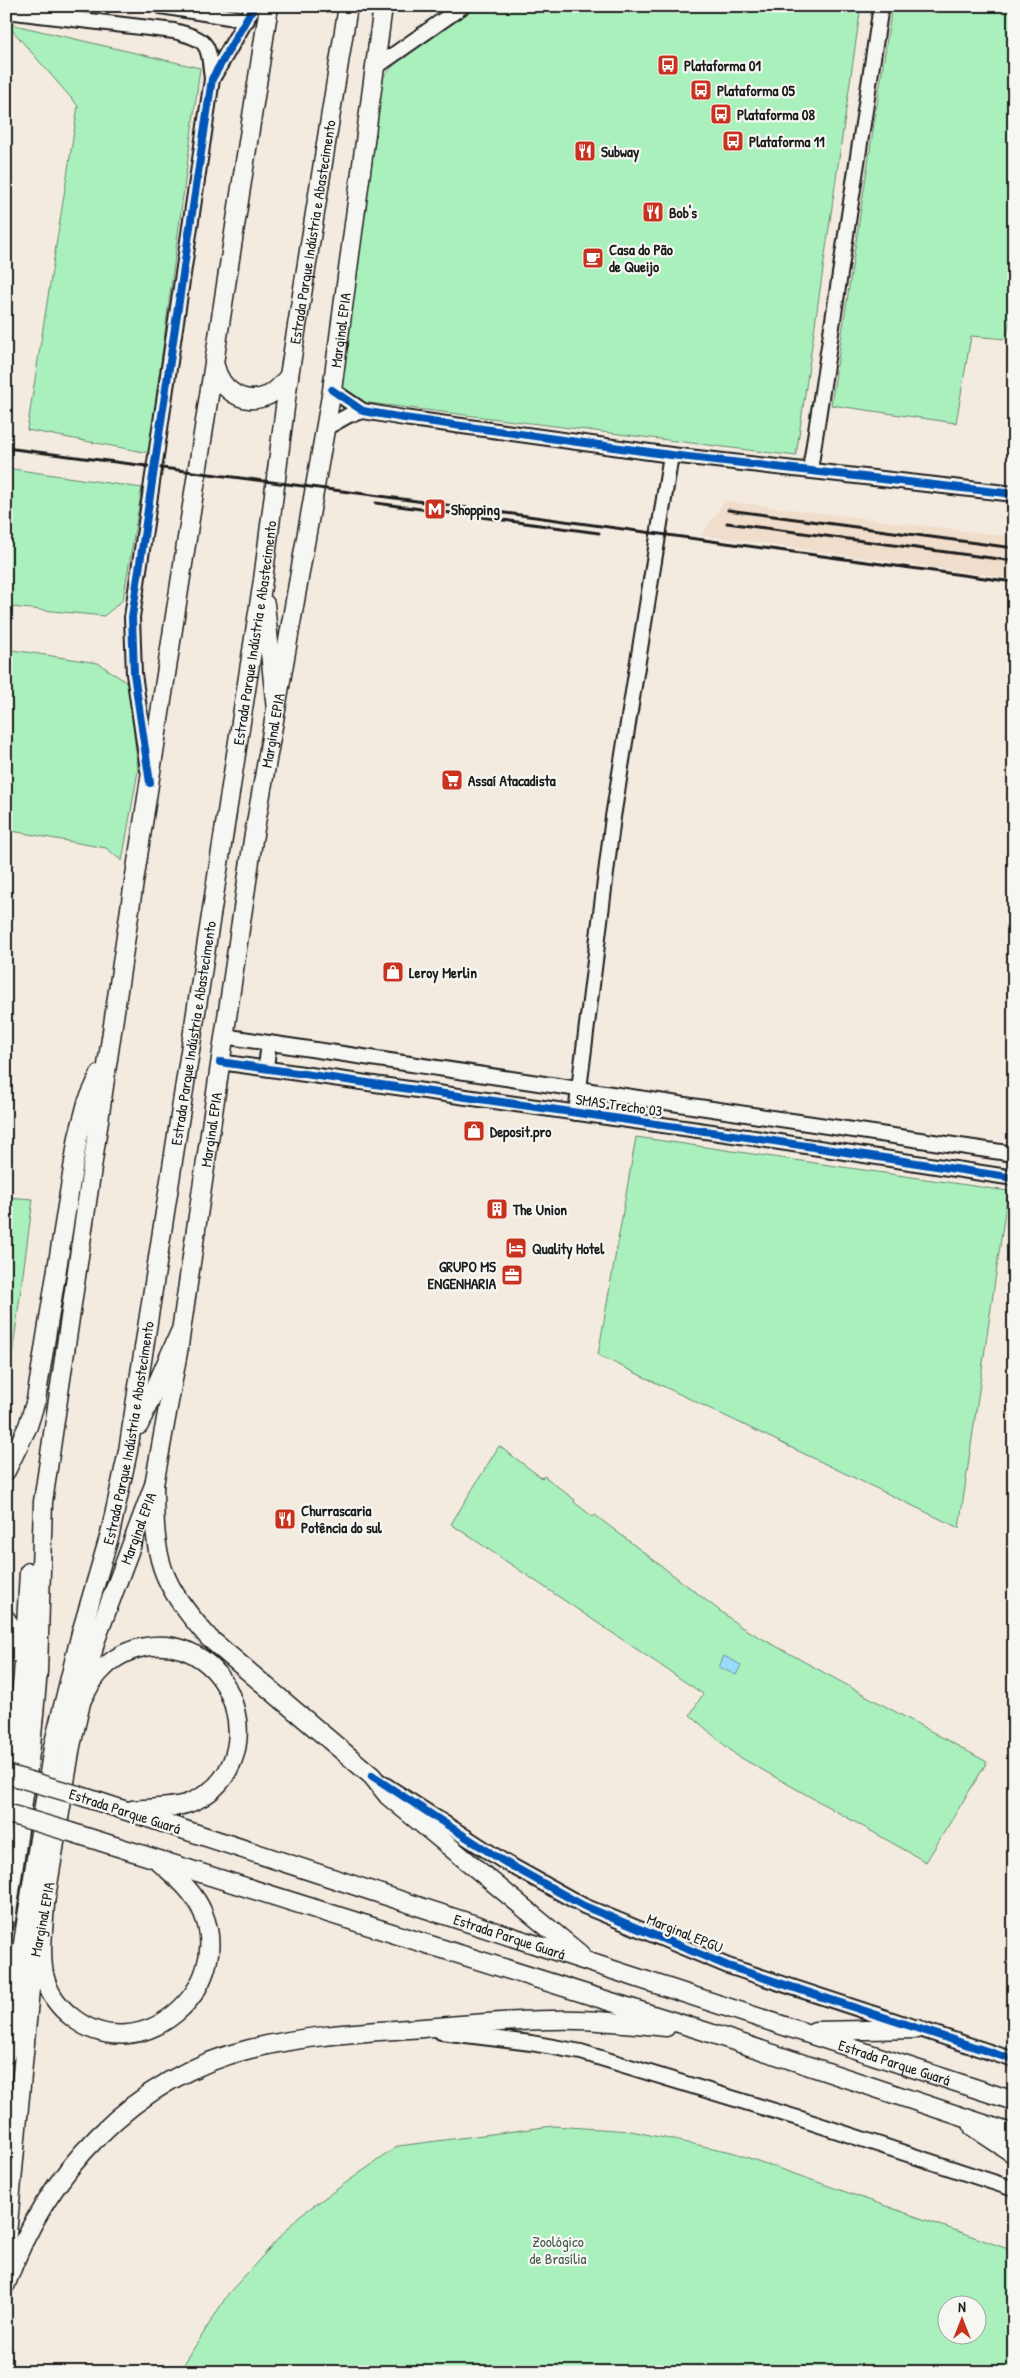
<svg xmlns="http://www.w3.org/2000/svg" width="1020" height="2378" viewBox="0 0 1020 2378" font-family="'Patrick Hand',sans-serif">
<rect width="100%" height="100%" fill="#f4ebe0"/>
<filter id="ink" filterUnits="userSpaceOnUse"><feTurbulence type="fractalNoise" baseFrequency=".02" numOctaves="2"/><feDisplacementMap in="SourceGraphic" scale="10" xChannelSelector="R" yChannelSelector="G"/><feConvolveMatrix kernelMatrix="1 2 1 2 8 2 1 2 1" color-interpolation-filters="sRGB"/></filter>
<g filter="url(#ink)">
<path fill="#f1ddcb" d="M725 501 1014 537V579L701 535Z"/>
<g fill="#aaf0bd" stroke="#63866c" fill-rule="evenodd">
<path d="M478 6H861L796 456 361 402 347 396 339 382 383 77 394 65Z"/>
<path d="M892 6H1014V304L1006 339 971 336 956 423 831 405Z"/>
<path d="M6 23 200 68 149 453 27 430 78 106Z"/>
<path d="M6 468 142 488 123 600 104 616 11 607 6 602Z"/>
<path d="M6 649 98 663 129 684 138 771 122 861 106 848 6 830Z"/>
<path d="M636 1137 1008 1191 959 1528 598 1355Z"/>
<path d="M6 1197 33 1199 6 1401Z"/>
<path d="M499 1446 542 1478 544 1476 575 1500 574 1502 593 1517 595 1515 741 1627 987 1762 926 1862 736 1755 690 1715 703 1694 451 1524Z"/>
<path d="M553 2126 631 2131 732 2152 1014 2251V2372H179L228 2294 299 2216 398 2146ZM948 2306H978V2336H948Z"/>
</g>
<path fill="#99dbfb" stroke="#678fa2" d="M724 1656 741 1665 736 1675 719 1667Z"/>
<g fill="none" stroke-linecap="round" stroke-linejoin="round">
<g stroke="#1c1c1c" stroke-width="18">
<g id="tertiary">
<path d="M161 6 247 20"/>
<path d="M6 11 174 31C210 40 208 44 212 79"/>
<path d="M376 67 463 6"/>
<path d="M332 390 363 411 404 418 671 455 1014 494"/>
<path d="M324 429 349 415 363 411"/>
<path d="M810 470 881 6"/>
<path d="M148 770 134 674 132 617 212 79 254 6"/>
<path d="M223 1036 1014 1154"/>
<path d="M220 1062 754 1138 1014 1178"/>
<path d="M266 1067 269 1043"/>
<path d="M576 1113 613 817 671 455"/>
<path d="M379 1781 503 1861 584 1906 728 1966 1014 2060"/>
<path d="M441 2032 531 2043 581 2052 801 2119 1014 2189"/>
</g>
</g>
<g stroke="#1c1c1c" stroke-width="21">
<g id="primary">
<path id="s1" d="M6 2245 32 1968 45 1903 71 1746 95 1642 154 1485 178 1352 253 840 332 390 383 6"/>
</g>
</g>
<g stroke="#1c1c1c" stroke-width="21">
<g id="trunk">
<path d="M215 366C221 390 243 407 269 395 277 391 283 383 289 376"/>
<path d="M265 604 276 710"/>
<path d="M139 1425 180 1332"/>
<path d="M6 1471 28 1426 36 1400 78 1137 87 1103 100 1074"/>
<path d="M154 1485C154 1561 159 1581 209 1638L372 1776 388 1796 580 1954"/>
<path d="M6 1619 14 1632 18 1653"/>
<path d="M81 1701C87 1691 93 1678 102 1670 114 1657 128 1650 145 1647 237 1631 276 1770 189 1803 172 1809 150 1808 132 1810"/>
<path id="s2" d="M81 1796 1014 2101"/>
<path d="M6 1815 23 1677 29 1572"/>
<path d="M67 1831 704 2031 1014 2134"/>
<path d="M45 1903C44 1927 39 1955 45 1978 49 1994 60 2008 73 2018 140 2070 235 1989 203 1913 194 1891 176 1877 159 1862"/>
<path d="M6 1920 31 1746 38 1671 43 1502 132 895 269 6"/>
<path d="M815 2031 917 2029"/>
<path id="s3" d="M6 2054 53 1747 81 1633 110 1534 128 1451 263 580 289 376 348 6"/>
<path d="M973 2127 1014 2154"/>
<path d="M6 2284C45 2174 133 2077 250 2049 306 2035 365 2032 423 2028 474 2024 526 2019 578 2020 607 2021 637 2024 666 2027"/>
</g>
</g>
<use href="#tertiary" stroke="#f6f6f2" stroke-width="14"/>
<use href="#primary" stroke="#f6f6f2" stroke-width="18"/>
<use href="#trunk" stroke="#f6f6f2" stroke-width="18"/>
<g stroke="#1c1c1c" stroke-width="3">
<path d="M6 448 365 494 1014 582"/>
<path d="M376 503 599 533"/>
<path d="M728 510 1014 548"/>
<path d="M727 523 1014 561"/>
</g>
<g stroke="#1c1c1c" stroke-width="21" stroke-linecap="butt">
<g id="trunk-bridge">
<path d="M6 1774 81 1796"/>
<path d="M6 1813 67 1831"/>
</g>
</g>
<use href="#trunk-bridge" stroke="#f6f6f2" stroke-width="18"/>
<g stroke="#f6f6f2" stroke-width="11">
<g id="cycleway">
<path d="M332 390 363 411 404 418 671 455 1014 494"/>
<path d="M150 783 134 674 132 617 212 79 254 6"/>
<path d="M220 1062 754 1138 1014 1178"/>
<path d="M372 1776 503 1861 584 1906 728 1966 1014 2060"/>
</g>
</g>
<use href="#cycleway" stroke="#0057b8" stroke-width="8"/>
</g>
</g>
<defs>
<g id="bus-square" transform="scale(1.125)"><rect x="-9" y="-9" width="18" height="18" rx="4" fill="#c8321e" stroke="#f6f6f2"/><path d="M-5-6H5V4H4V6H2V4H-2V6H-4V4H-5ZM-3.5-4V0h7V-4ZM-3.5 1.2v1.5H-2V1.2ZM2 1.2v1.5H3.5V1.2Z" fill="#fff"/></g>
<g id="restaurant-square" transform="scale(1.125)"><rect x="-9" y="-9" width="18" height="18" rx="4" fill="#c8321e" stroke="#f6f6f2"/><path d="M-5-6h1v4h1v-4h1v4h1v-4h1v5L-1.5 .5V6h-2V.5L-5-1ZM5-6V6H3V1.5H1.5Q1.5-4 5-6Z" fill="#fff"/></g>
<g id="cafe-square" transform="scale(1.125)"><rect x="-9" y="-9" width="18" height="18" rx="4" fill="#c8321e" stroke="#f6f6f2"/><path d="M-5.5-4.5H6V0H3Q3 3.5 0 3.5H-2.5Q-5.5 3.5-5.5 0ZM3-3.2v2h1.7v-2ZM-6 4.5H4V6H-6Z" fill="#fff"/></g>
<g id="metro-square" transform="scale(1.125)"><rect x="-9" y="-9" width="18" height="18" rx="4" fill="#c8321e" stroke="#f6f6f2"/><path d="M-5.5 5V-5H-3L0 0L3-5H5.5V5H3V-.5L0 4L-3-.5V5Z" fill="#fff"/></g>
<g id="supermarket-square" transform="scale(1.125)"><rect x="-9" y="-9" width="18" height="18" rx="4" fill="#c8321e" stroke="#f6f6f2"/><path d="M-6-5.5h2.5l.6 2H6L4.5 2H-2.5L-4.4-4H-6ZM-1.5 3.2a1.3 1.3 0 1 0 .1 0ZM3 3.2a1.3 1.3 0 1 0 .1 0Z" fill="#fff"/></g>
<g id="shop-square" transform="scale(1.125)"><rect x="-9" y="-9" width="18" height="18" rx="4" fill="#c8321e" stroke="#f6f6f2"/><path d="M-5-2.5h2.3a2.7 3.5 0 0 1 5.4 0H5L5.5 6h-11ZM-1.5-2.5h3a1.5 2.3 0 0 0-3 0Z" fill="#fff"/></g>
<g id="building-square" transform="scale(1.125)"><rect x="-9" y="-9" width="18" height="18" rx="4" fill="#c8321e" stroke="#f6f6f2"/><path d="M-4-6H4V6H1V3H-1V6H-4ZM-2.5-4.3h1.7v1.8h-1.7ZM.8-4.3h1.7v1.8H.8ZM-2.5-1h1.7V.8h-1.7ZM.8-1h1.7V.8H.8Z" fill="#fff"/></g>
<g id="hotel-square" transform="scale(1.125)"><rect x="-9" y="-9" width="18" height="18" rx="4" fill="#c8321e" stroke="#f6f6f2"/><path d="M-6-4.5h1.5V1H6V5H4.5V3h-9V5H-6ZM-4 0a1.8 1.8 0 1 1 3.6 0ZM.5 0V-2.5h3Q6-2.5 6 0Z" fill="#fff"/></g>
<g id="office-square" transform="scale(1.125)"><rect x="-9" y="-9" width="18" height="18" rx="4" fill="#c8321e" stroke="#f6f6f2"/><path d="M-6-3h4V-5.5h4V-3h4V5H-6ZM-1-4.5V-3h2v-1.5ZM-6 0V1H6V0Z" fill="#fff"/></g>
</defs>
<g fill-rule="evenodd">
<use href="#bus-square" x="668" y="65"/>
<use href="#bus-square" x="701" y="90"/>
<use href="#bus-square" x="721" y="114"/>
<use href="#bus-square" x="733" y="141"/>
<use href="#restaurant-square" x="585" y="151"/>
<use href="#restaurant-square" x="653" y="212"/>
<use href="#cafe-square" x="593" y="258"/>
<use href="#metro-square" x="435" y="509"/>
<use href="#supermarket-square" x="452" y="780"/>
<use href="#shop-square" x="393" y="972"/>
<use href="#shop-square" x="474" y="1131"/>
<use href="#building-square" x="497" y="1209"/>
<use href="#hotel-square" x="516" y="1248"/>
<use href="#office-square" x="512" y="1275"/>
<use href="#restaurant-square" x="285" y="1519"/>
</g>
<g text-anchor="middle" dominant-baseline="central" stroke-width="4.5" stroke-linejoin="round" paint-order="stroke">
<g font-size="15" font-weight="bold" fill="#1c1c1c" stroke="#f6f6f2" text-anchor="start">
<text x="684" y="65">Plataforma 01</text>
<text x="717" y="90">Plataforma 05</text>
<text x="737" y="114">Plataforma 08</text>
<text x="749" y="141">Plataforma 11</text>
<text x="601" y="151">Subway</text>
<text x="669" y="212">Bob's</text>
<text x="609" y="249">Casa do Pão<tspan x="609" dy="17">de Queijo</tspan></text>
<text x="451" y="509">Shopping</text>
<text x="468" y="780">Assaí Atacadista</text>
<text x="409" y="972">Leroy Merlin</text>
<text x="490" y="1131">Deposit.pro</text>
<text x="513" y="1209">The Union</text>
<text x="532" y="1248">Quality Hotel</text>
<text x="496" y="1266" text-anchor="end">GRUPO MS<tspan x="496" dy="17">ENGENHARIA</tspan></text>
<text x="301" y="1510">Churrascaria<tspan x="301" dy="17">Potência do sul</tspan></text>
</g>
<g font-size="15" fill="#1c1c1c" stroke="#f6f6f2">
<text stroke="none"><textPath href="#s3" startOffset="1849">Estrada Parque Indústria e Abastecimento</textPath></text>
<text stroke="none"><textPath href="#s1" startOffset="1948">Marginal EPIA</textPath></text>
<text stroke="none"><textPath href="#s3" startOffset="1444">Estrada Parque Indústria e Abastecimento</textPath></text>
<text stroke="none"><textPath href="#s1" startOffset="1542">Marginal EPIA</textPath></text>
<text stroke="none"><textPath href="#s3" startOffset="1039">Estrada Parque Indústria e Abastecimento</textPath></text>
<text transform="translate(619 1105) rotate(8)">SMAS Trecho 03</text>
<text stroke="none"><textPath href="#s1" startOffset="1138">Marginal EPIA</textPath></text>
<text stroke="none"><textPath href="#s3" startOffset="634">Estrada Parque Indústria e Abastecimento</textPath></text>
<text stroke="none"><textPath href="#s1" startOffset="732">Marginal EPIA</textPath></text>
<text transform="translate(125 1811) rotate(18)">Estrada Parque Guará</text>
<text stroke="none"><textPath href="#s1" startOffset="328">Marginal EPIA</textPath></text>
<text transform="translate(685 1933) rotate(22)">Marginal EPGU</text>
<text stroke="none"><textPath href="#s2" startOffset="451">Estrada Parque Guará</textPath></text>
<text stroke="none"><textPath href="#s2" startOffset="856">Estrada Parque Guará</textPath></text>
</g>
<g font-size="15" fill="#475c4c" stroke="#f6f6f2">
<text x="558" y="2241">Zoológico<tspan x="558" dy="17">de Brasília</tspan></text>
</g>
</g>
<rect width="1020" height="2378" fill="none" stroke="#f6f6f2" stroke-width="25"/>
<rect x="12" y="12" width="995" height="2353" fill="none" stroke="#1c1c1c" stroke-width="2" filter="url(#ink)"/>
<g transform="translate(962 2320)"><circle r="24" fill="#f6f6f2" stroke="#9f9f9c"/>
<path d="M0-4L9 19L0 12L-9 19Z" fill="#c8321e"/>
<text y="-8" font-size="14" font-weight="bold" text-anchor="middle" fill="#1c1c1c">N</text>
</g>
</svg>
